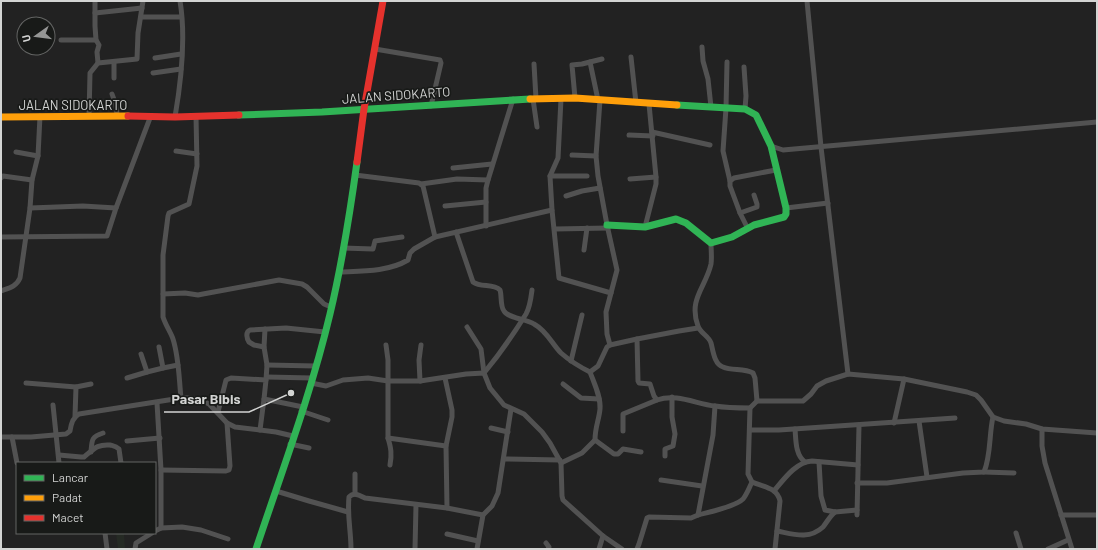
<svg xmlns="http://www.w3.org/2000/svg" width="1098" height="550" viewBox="0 0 1098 550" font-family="Barlow,sans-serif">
<rect width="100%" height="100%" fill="#222"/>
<path fill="#252a24" d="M116 533H124L125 549H118Z"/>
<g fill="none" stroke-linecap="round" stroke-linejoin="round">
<g stroke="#525252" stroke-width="5">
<path d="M95 1V26L96 40 99 45 97 52 98 63"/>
<path d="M807 1 821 147 848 374"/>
<path d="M95 13 142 8"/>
<path d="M141 17H181"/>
<path d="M61 40H96"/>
<path d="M702 47 703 61 708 79 711 107"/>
<path d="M375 49 440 60 441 63 431 106"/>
<path d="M631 57 636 103"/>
<path d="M155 58 181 54"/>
<path d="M114 62V78"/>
<path d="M590 62 598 100"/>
<path d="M727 62 726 108 723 151 730 181"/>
<path d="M534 64 536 99"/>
<path d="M744 67 746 96 745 109"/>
<path d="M153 73 181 69"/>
<path d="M112 94 116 105 117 116"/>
<path d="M575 98 572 65 582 64 602 59"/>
<path d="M533 99 537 127"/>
<path d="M561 99 558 158 550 176 552 210 559 278 611 293"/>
<path d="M89 116 90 73 98 63 137 59 138 33 143 1"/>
<path d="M175 117C181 82 186 37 180 1"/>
<path d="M652 132 710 145"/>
<path d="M629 135 653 136"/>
<path d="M771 146 783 150 1097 122"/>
<path d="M176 151 197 154"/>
<path d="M16 152 38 156"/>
<path d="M572 155 596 156"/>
<path d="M453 168 492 164"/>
<path d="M355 175 419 183 423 186 435 237"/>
<path d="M550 176H587"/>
<path d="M1 178 3 176 32 180"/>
<path d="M630 179 656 177"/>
<path d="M421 184 457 179 488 180"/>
<path d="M566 196 582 191 600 188"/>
<path d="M445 206 486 202"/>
<path d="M30 208 83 206 116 208"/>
<path d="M786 208 828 203"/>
<path d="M740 213 757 207V204L754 195"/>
<path d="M486 226V188L488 180 513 99"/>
<path d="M645 227 656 184V177L649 104"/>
<path d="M555 229 608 228"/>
<path d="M748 229 740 213 730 186V181L734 178 776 170"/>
<path d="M456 232 473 282C481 288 493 283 500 290 502 296 500 306 504 311 508 318 526 319 534 324 547 331 552 344 561 353 570 361 580 367 590 372L598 366 607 347 610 345 607 334 606 312 617 270 607 225 598 176 596 156 600 100"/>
<path d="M1 237 107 236 116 208 150 118"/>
<path d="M711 243C711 250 712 258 711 264 706 287 688 299 698 326 700 333 709 336 711 343 713 350 714 364 723 367 732 371 744 368 753 373L755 378 757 401"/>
<path d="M343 248 373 249 375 241 402 237"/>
<path d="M584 250 587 228"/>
<path d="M339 272C361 271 388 272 408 260L410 253 414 249 435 237 552 210"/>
<path d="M1 291C9 288 16 287 20 278L30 208 32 180 38 156 40 116"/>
<path d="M163 294 185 293 198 295 203 294 279 280 302 284 307 287 324 304 331 307"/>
<path d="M467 327 481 349 484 373"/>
<path d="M698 328 679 331 637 339 638 381 639 383 650 384 654 396 657 400C677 393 696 404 715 406 727 408 738 408 750 408"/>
<path d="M265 329 264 347 267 365 266 380"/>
<path d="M386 345 388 360V438C391 448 392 454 390 465"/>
<path d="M610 345 637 339"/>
<path d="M159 347 163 368 178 365"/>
<path d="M264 347 254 345 249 342C247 339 245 332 250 330L286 328 325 332"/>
<path d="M141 354 147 372 163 368"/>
<path d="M571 361 582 315"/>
<path d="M267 365 316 366"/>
<path d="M484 373C499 355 513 335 526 314 530 307 531 298 532 290"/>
<path d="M267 377 312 378"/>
<path d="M127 378 147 372"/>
<path d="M445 378 452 410V417L446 446 447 508"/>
<path d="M420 381 419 360 421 345"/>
<path d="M26 383 76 387 91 384"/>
<path d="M311 383 326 386 343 380 368 378 388 381H420L466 374 484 373 490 388 504 405 524 414 542 432 550 443 561 463 562 496 563 500 603 536 622 549"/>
<path d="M563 384 581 398 599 399"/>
<path d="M181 398C179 379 179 358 173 339 171 333 166 326 163 317V255L168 216 169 213 189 204 197 166 196 116"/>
<path d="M53 405 59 463"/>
<path d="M301 411 328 420"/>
<path d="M218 412 226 380 231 378 266 380 264 399 303 407"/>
<path d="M75 416 76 387"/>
<path d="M919 421 927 477"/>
<path d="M894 423 904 379"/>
<path d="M491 428 508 432"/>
<path d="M795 429C796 439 795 455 805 462"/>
<path d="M1042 429V446L1045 463 1072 549"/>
<path d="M260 430 264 399"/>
<path d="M750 430H779L955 418"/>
<path d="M623 431V414L657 400"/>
<path d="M1 437H31L66 434 70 431C71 424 73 417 79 414L181 398H190L201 400 209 404 227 423 235 427 276 432 293 436"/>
<path d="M12 437 17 463"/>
<path d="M388 438 446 446"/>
<path d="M595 440 614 454H618L623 449 641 452"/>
<path d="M127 441 160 438"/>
<path d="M290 444 309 448"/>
<path d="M91 452C92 440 91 437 103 433"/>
<path d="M59 455 81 457H84C94 449 97 444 110 445 114 446 116 446 119 449L121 463"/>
<path d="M665 456V449L673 446 675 434 672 417V397"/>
<path d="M504 459 560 460"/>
<path d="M819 462 821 496 825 510 835 512 857 510"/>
<path d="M561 463 582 453 595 440C595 427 599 420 600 409 601 397 594 383 590 372"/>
<path d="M161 470 226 471 229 470 230 466 227 423"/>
<path d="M984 472 1014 473"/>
<path d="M661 480 702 486"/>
<path d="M857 483H887L963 473 984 472C991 456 989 434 993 417"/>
<path d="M276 491 309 501 348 512"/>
<path d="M774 491C784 479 796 462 812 461L858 465"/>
<path d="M355 494V474"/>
<path d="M698 515C709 512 735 507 743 499 747 494 749 488 752 482"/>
<path d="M857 515 859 425"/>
<path d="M1061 515H1097"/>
<path d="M161 528 182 527 201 530 228 539"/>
<path d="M155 531 161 528V470L157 403"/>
<path d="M777 531C793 534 809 540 823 527 827 522 830 516 835 512"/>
<path d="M105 533 107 549"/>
<path d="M1016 533 1021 549"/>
<path d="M447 534 478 541"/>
<path d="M546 543 549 547 548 549"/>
<path d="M135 549 136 543 152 533"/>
<path d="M351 549C351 531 347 515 349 497 354 492 359 495 365 498L447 508 483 515"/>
<path d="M415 549 416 505"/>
<path d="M477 549 483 515 492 506 498 493 511 409"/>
<path d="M599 549 603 536"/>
<path d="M637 549 639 544 647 518 649 517 691 518 698 515 713 435 715 406"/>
<path d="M775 549 780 501C777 487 763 487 752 482L748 474 750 408 757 401H803L811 394 817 386 826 381 848 374 904 379 967 392 976 395 981 400 993 417 1004 421 1026 424 1042 429 1097 433"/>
<path d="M1048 549 1068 540"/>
</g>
<g stroke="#30b455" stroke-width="7">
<path d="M239 115 322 112 530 99"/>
<path d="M607 225 645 227 676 219 686 223 711 243 732 237 754 225 784 217 786 214V208L771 146 756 115 745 109 677 105"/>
<path d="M256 549C282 471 311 394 330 314 342 264 350 213 357 162"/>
</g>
<g stroke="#ff9f0a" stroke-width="7">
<path d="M530 99 575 98 677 105"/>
<path d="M1 117 128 116"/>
</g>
<g stroke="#e5322d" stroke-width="7">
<path d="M128 116 175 117 239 115"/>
<path d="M357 162 364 109 383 1"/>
</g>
</g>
<g text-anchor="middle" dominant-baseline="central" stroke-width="3.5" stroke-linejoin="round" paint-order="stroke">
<g font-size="13" fill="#d3d4d3" stroke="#181a18">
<text transform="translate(396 95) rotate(-4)">JALAN SIDOKARTO</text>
<text x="73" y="105">JALAN SIDOKARTO</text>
</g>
</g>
<path fill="none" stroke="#d3d4d3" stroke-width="1.5" d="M291 393L249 412H164"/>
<circle fill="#d3d4d3" stroke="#181a18" stroke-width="1.5" cx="291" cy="393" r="4"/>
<g font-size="14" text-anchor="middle" font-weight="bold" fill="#d3d4d3" stroke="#181a18" stroke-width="3.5" stroke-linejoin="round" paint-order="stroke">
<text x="206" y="404">Pasar Bibis</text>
</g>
<rect width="1098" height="550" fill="none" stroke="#d3d4d3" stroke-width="4"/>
<rect x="16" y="462" width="140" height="72" fill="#181a18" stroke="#636463"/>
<rect x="24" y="475" width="20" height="6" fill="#30b455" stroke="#636463"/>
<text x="52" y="482" font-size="12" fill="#d3d4d3">Lancar</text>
<rect x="24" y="495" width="20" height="6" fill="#ff9f0a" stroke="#636463"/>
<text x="52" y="502" font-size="12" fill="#d3d4d3">Padat</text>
<rect x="24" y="515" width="20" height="6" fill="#e5322d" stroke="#636463"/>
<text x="52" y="522" font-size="12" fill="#d3d4d3">Macet</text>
<g transform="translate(36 36) rotate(256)"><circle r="19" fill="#181a18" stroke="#636463"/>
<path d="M0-3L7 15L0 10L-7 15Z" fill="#959695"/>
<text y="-6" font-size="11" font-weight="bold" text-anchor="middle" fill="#d3d4d3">U</text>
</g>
</svg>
